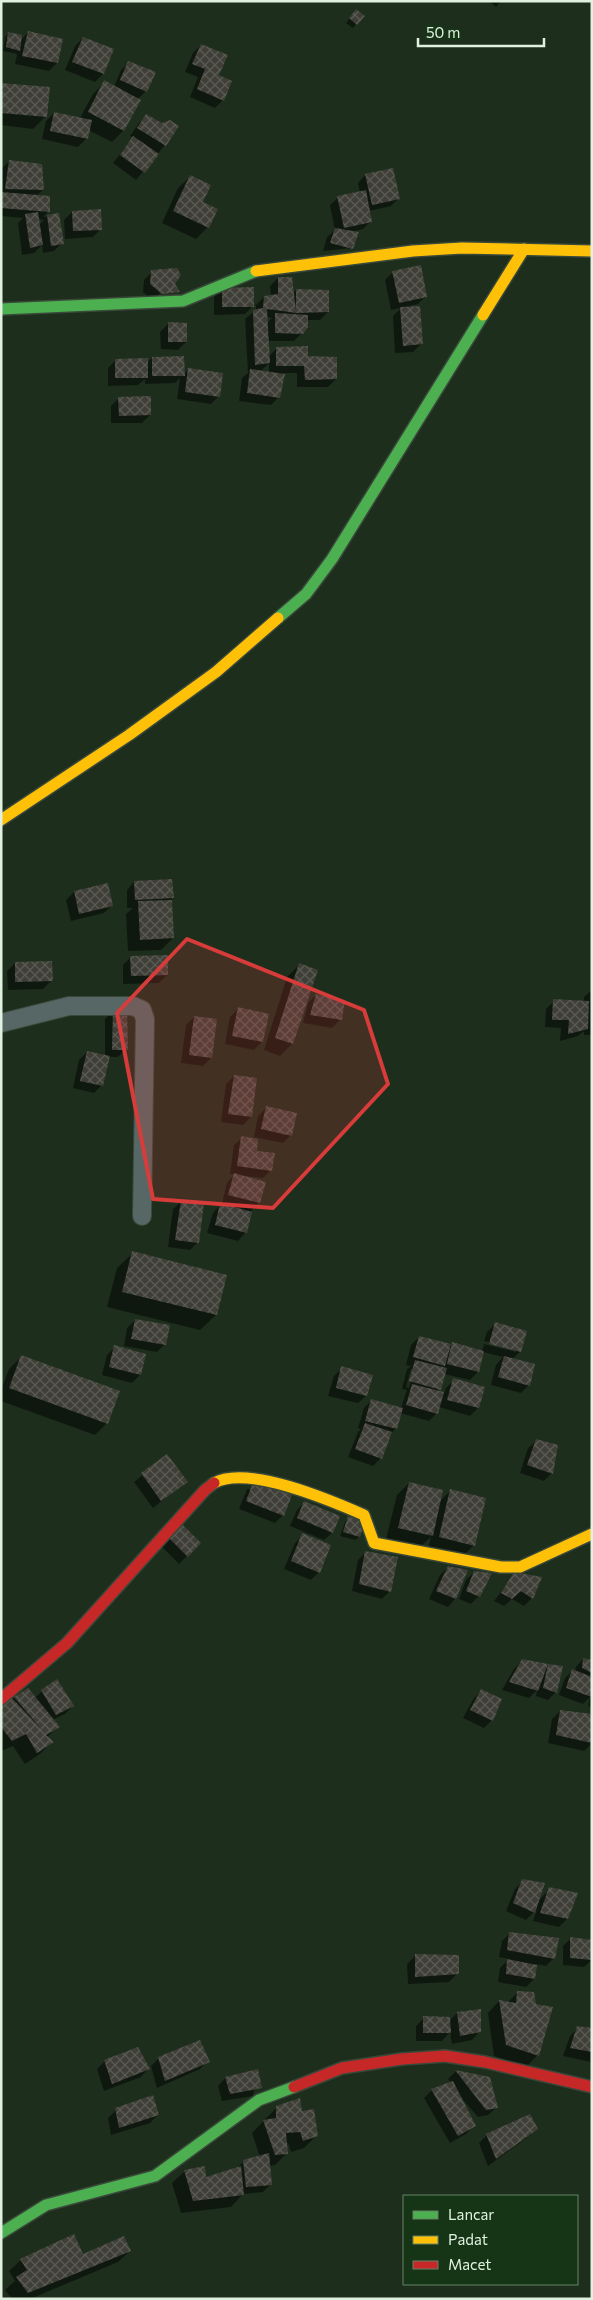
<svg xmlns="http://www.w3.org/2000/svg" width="593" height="2300" viewBox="0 0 593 2300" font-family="Commissioner,sans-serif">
<defs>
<pattern id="building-cross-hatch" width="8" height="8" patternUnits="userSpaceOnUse" patternTransform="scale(1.25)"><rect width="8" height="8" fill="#3f3f37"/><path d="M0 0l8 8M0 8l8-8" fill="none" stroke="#5a5b54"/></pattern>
</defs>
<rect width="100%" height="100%" fill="#1d2e1d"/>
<g fill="#0007" fill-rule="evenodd">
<path d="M489 1H501L496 7Z"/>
<path d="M353 14 356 24 353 28 346 23Z"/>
<path d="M28 32 62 40 57 63 49 71 15 64 17 54 3 51 5 37 8 34 21 40Z"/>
<path d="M83 38 113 50 103 74 95 82 65 70 75 46Z"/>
<path d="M201 45 218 76 223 100 215 108 190 97 198 77 185 72 193 53Z"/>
<path d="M129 62 146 91 138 99 123 131 112 142 88 130 86 139 78 147 42 139 46 121 54 113 80 118 93 94 105 82 114 87 121 70Z"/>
<path d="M1 84 45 117 33 129 1 125Z"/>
<path d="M147 115 165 145 136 180 113 163 133 138 130 136 139 123Z"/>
<path d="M9 161 43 190 36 196 48 212 43 217 58 215 62 243 54 251 43 253 42 245 34 253 22 255 18 223 23 218 1 216V169ZM38 219 44 220 39 225Z"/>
<path d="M365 175 399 198 391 206 369 211 371 221 363 229 351 232 352 248 323 251 327 237 335 230 330 205 338 198 360 193 358 183Z"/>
<path d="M190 177 201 203 208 227 196 239 162 223 178 188Z"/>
<path d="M72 212 101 229 93 237 65 239 64 220Z"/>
<path d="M176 269 154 302 143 292 144 280 152 272Z"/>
<path d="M393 272 426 296 418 304 409 306 421 344 413 352 395 353 393 316 401 308 391 310 385 280Z"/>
<path d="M278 278 293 293 296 290 328 312 320 320H307L302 333 294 341H268L269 356 277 348 307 357 336 379 328 387H297V373H284L279 397 271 405 239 401 242 378 248 373 245 319 256 310V305L264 297 271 296 270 286ZM267 317 272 318 267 323ZM269 363V373L260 372Z"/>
<path d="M222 289 253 306 245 314 214 315V297Z"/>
<path d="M168 324 186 342 178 350 161 349 160 332Z"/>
<path d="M152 358 183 375 188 370 219 396 211 404 177 399 180 378 175 383 145 384V379L138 385 108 386V368L116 360 146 364Z"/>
<path d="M119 398 150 415 142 423H111V406Z"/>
<path d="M134 882 172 898 173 938 161 950 128 951 126 914 133 908H127V890Z"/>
<path d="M107 884 112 905 104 913 71 921 66 900 74 892Z"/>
<path d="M131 957 167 975 159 983 123 984V965Z"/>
<path d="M15 963 51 981 43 989 8 990 7 971Z"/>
<path d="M299 965 292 1044 280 1056 264 1050 287 977Z"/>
<path d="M592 990V1035H584V1031L578 1036 560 1041 561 1028 545 1027 546 1009 554 1001 584 1002V997Z"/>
<path d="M316 995 340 1020 332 1028 303 1023 308 1003Z"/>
<path d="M238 1009 262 1042 254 1050 225 1044 230 1017Z"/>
<path d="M113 1011 126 1049 118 1057H108L102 1085 94 1093 73 1088 79 1060 87 1052 105 1056V1019Z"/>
<path d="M194 1017 211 1058 203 1066 181 1063 186 1025Z"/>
<path d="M234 1076 256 1079 251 1117 243 1125 221 1122 226 1084Z"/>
<path d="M266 1108 291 1135 283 1143 254 1137 258 1116Z"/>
<path d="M242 1138 271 1170 263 1178 246 1176 259 1203 250 1212 245 1233 238 1241 207 1233 213 1213 222 1203 227 1183 235 1174H230L234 1145Z"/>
<path d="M181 1202 198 1242 190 1250 168 1247 173 1209Z"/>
<path d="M133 1253 216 1315 200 1330 107 1307 117 1268Z"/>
<path d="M135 1320 165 1344 157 1352 124 1346 127 1328Z"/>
<path d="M495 1324 520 1352 512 1359 529 1385 521 1393 491 1385 496 1365 503 1357 483 1352 478 1372 470 1380 444 1374 437 1392 444 1393 446 1388 454 1380 478 1408 470 1416 439 1407 437 1413 429 1421 400 1413 396 1428 390 1435 381 1458 373 1466 348 1457 358 1432 361 1429 358 1428 364 1408 372 1400 401 1408 407 1390 402 1389 407 1369 411 1366 406 1365 411 1345 419 1337 482 1352 484 1344 516 1352V1350L484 1341 487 1332ZM411 1369H414L409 1388 406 1387Z"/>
<path d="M115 1347 145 1355 140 1375 132 1383 102 1375 107 1355Z"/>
<path d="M21 1357 107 1423 95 1435 1 1401V1390L9 1369Z"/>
<path d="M342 1368 366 1396 358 1403 328 1396 334 1376Z"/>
<path d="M536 1441 552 1473 544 1481 520 1473 528 1448Z"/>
<path d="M167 1455 186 1481 153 1508 134 1482Z"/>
<path d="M409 1483 439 1502 450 1491 474 1545 462 1557 428 1549 431 1537 420 1547 386 1539 397 1495Z"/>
<path d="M247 1489 291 1495 283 1515 275 1523 239 1509Z"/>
<path d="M304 1503 338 1517 332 1533 324 1540 290 1526 297 1510Z"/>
<path d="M348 1518 359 1537 355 1540 340 1536 345 1522Z"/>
<path d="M182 1525 200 1543 179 1564 161 1546Z"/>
<path d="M303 1535 319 1572 311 1580 284 1569 295 1543Z"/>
<path d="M366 1552 390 1591 382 1599 352 1591 358 1560Z"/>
<path d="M448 1567 455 1599 448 1607 429 1599 440 1575Z"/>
<path d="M474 1572 479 1596 471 1604 459 1599 466 1580Z"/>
<path d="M515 1574 532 1598 524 1606 512 1599 504 1606 494 1601Z"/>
<path d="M583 1659 592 1662V1707L588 1706 590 1697 583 1704 559 1695 565 1678 573 1670 575 1671 576 1667Z"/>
<path d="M522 1661 562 1667 556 1692 548 1700 536 1696 537 1690 529 1698 502 1690 514 1669Z"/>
<path d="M482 1690 492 1720 484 1728 463 1718 474 1698Z"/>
<path d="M42 1691 73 1706 65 1714 52 1720 58 1727 47 1737 52 1742 40 1754 25 1764 13 1746 1 1751V1706L10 1698H35Z"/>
<path d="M560 1711 592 1716V1743L584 1751 548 1743 552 1719Z"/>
<path d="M523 1881 538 1901 550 1889 577 1894 567 1919 559 1927 533 1921 537 1909 526 1920 506 1911 515 1889Z"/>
<path d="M510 1933 554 1958 546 1966 536 1964 534 1979 526 1987 498 1982 500 1968 509 1959 499 1957 502 1941Z"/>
<path d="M571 1938 592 1960 584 1967 563 1965V1946Z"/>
<path d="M415 1956 457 1974 449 1982 408 1984 407 1964Z"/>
<path d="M518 1992 538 2055 526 2067 494 2056 488 2013 499 2001 507 2003Z"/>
<path d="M480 2011V2031L472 2040 452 2044 450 2032 442 2041H416V2026L424 2018 449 2021 457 2013Z"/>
<path d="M578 2028 592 2030 591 2062 563 2056 570 2036Z"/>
<path d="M159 2058 208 2061 200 2069 157 2088 151 2066Z"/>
<path d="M105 2061 148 2069 141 2077 104 2091 97 2069Z"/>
<path d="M257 2070 253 2096 222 2101 218 2086 225 2078Z"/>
<path d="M456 2071 496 2108 488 2115 478 2117 458 2094 474 2126 466 2134 450 2143 424 2098 432 2090 452 2083 448 2079Z"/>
<path d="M277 2107 301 2112 316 2136 304 2148 291 2152 288 2143H286L287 2153 275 2165 269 2166 271 2184 263 2192 243 2194 231 2207 181 2213 172 2183 184 2172 204 2167V2179L235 2170 244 2161 260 2157 252 2133Z"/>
<path d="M116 2110 158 2115 150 2123 111 2135 108 2118Z"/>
<path d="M536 2129 528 2137 488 2166 479 2143 487 2135Z"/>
<path d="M130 2251 118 2262 30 2299H12L5 2290 15 2281 9 2271 21 2260Z"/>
</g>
<g fill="url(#building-cross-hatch)">
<path d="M356 9 365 16 357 25 349 18Z"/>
<path d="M28 31 63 39 58 63 22 56Z"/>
<path d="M8 32 22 35 20 51 6 47Z"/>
<path d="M83 37 114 49 104 74 72 62Z"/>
<path d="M201 44 228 55 219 75 232 81 224 101 197 89 205 69 192 64Z"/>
<path d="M128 61 156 72 147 92 120 80Z"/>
<path d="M104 80 141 100 124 131 88 112Z"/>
<path d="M1 83 50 87 47 117 1 113Z"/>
<path d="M54 112 92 120 88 139 50 131Z"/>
<path d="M146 114 162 123 170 120 179 126 166 146 137 128Z"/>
<path d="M133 136 159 154 145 173 120 155Z"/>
<path d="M9 160 42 164 44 190 5 189Z"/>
<path d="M393 168 400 199 372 205 365 174Z"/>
<path d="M190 175 211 185 203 202 218 209 209 228 173 211Z"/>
<path d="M366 190 372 222 344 228 337 196Z"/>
<path d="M1 192 50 196V212L1 208Z"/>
<path d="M101 209 102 230 73 231 72 211Z"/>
<path d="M38 212 43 245 30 248 25 214Z"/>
<path d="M59 213 64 244 51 246 47 215Z"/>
<path d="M335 228 359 232 353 249 330 243Z"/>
<path d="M421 265 427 297 399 303 392 271Z"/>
<path d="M177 268 181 275 175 284 180 292 162 294 150 284 151 270Z"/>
<path d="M278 277H292L296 310V289L329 290V312L297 313 267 309 270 363 255 365 253 310 263 308 264 296 278 294Z"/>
<path d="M254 287V307H222V288Z"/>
<path d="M420 306 423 344 403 346 400 307Z"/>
<path d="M275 313 308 315V327L303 334 275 333Z"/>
<path d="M168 322 187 323V342H168Z"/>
<path d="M308 346V356L337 357V379L305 380 304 366H276V347Z"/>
<path d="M184 356 185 376H152V357Z"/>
<path d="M148 358V378H115V359Z"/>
<path d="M188 368 223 373 220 397 185 392Z"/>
<path d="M250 369 285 374 280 398 247 393Z"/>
<path d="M151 396V415L119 416 118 397Z"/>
<path d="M172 879 174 898 135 900 134 881Z"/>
<path d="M108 883 113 906 79 914 74 891Z"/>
<path d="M172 900 174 938 140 940 138 901Z"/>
<path d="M168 955V975L131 976 130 956Z"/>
<path d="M52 961 53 981 15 982V962Z"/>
<path d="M299 963 318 970 293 1044 275 1038Z"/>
<path d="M316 994 345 1000 342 1020 310 1015Z"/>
<path d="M553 999 589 1001 588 1029 568 1034 569 1020H552Z"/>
<path d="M238 1007 269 1014 263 1042 232 1036Z"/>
<path d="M113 1010H127L128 1050H112Z"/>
<path d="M194 1016 217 1019 212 1058 189 1055Z"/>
<path d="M87 1051 110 1056 103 1086 80 1081Z"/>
<path d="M234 1075 257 1078 252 1117 228 1114Z"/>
<path d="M266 1106 297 1113 292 1136 261 1129Z"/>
<path d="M241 1136 258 1139 257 1151 275 1153 272 1171 237 1166Z"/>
<path d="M234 1173 266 1182 260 1203 228 1195Z"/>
<path d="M181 1200 204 1203 199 1243 175 1240Z"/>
<path d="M220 1203 252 1212 247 1233 215 1225Z"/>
<path d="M132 1251 227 1275 217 1315 122 1292Z"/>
<path d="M135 1319 170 1325 166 1345 131 1339Z"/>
<path d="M495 1322 527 1331 521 1352 489 1344Z"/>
<path d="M419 1336 451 1344 445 1366 413 1357Z"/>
<path d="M452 1342 484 1351 479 1372 447 1364Z"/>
<path d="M114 1345 146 1354 141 1375 109 1367Z"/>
<path d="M21 1355 120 1391 108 1424 9 1388Z"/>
<path d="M504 1356 535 1364 530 1386 498 1377Z"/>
<path d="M415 1360 447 1368 441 1390 409 1381Z"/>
<path d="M341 1366 373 1375 367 1396 336 1388Z"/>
<path d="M453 1378 485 1387 479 1408 447 1400Z"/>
<path d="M412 1384 444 1392 438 1414 406 1405Z"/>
<path d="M371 1399 403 1408 397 1429 365 1421Z"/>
<path d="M365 1423 392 1432 382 1459 355 1449Z"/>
<path d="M536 1439 558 1445 553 1474 527 1465Z"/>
<path d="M167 1454 188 1482 161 1501 141 1473Z"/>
<path d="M254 1480 292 1495 284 1516 246 1501Z"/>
<path d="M409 1482 443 1490 433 1536 398 1528Z"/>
<path d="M450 1489 486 1498 475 1546 439 1537Z"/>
<path d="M304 1501 340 1516 333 1533 297 1518Z"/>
<path d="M348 1516 365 1522 360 1537 343 1532Z"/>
<path d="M182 1524 201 1543 188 1557 168 1537Z"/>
<path d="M302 1533 331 1545 320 1573 291 1561Z"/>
<path d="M365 1551 398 1557 391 1592 359 1584Z"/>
<path d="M448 1566 468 1570 456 1599 436 1591Z"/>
<path d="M474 1571 492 1573 480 1597 466 1591Z"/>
<path d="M514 1572 542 1577 533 1599 521 1591 512 1599 501 1593Z"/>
<path d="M583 1658 592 1660V1673L582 1668Z"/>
<path d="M522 1659 548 1664 538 1691 509 1682Z"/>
<path d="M548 1664 563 1666 557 1693 543 1688Z"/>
<path d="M572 1669 592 1677V1697L566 1688Z"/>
<path d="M57 1679 74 1706 56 1715 41 1690Z"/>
<path d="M28 1688 60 1727 46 1735 54 1742 37 1753 26 1734 12 1741 1 1727V1704L10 1696 43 1731 14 1697Z"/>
<path d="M481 1689 502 1699 493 1721 470 1710Z"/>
<path d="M560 1710 592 1714V1743L556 1735Z"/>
<path d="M522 1879 545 1883 535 1913 513 1903Z"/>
<path d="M549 1887 578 1893 568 1919 540 1913Z"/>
<path d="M509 1932 559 1938 555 1959 507 1950Z"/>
<path d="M570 1937 592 1940V1960L570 1958Z"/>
<path d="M415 1954 459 1955V1974L415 1977Z"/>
<path d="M507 1959 537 1965 535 1979 506 1974Z"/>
<path d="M517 1991 534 1992 536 2004 553 2007 539 2056 506 2045 499 2000 516 2003Z"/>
<path d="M481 2009V2032L460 2036 457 2012Z"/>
<path d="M423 2016 450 2017 451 2033H423Z"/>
<path d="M577 2026 592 2028V2052L570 2048Z"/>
<path d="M200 2040 210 2062 165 2081 158 2057Z"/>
<path d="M138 2047 150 2069 112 2084 104 2060Z"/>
<path d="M258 2069 262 2088 230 2094 225 2077Z"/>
<path d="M455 2070 490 2077 498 2108 486 2110Z"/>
<path d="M453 2081 476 2126 458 2136 431 2089Z"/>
<path d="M153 2095 159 2115 119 2128 115 2108Z"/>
<path d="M300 2098 302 2111 314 2109 318 2136 303 2141 300 2132 286 2133 288 2154 275 2155 263 2120 276 2118V2106Z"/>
<path d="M530 2114 538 2129 496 2159 486 2134Z"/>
<path d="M269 2153 272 2185 246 2187 243 2160Z"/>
<path d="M205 2166 206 2177 241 2166 244 2195 193 2201 184 2170Z"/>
<path d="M74 2234 83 2254 124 2236 131 2251 28 2293 16 2277 27 2270 20 2259Z"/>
</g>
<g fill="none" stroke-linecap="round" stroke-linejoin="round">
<g stroke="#3a483a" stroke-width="20">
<path id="street" d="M1 1023 69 1006H133L142 1010 145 1019 142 1216"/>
</g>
<g stroke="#3a483a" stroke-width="14">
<g id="fast">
<path d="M1 309 183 301 256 271"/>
<path d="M278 618 306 594 332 559 483 315"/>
<path d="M1 2233 46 2205 155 2176 259 2100 294 2087"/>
</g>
</g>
<g stroke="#3a483a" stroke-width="14">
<g id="slow">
<path d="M256 271 413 251 462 248 592 251"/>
<path d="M483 315 524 249"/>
<path d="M1 820 129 735 216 672 278 618"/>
<path d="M214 1483C247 1464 332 1501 364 1515L374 1543 501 1567H520L592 1534"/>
</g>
</g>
<g stroke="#3a483a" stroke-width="14">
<g id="jam">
<path d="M1 1699 67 1643 205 1490 214 1483"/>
<path d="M294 2087 342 2068 402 2059 445 2056 485 2062 592 2087"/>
</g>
</g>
<use href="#street" stroke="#576766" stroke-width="18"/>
<use href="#fast" stroke="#4caf50" stroke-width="11"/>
<use href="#slow" stroke="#ffc107" stroke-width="11"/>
<use href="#jam" stroke="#c62828" stroke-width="11"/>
</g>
<path fill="#d73c3a" fill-opacity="0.2" stroke="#d73c3a" stroke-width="4" stroke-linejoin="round" d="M187 939 364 1010 388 1084 273 1208 153 1199 117 1013Z"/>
<rect width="593" height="2300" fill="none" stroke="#e0f2df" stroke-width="5"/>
<rect x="403" y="2195" width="175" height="90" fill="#163517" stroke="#678167"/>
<rect x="413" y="2211" width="25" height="8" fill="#4caf50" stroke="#678167"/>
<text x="448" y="2220" font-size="15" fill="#e0f2df">Lancar</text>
<rect x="413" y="2236" width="25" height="8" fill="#ffc107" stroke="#678167"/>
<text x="448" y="2245" font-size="15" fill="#e0f2df">Padat</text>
<rect x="413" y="2261" width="25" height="8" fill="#c62828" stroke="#678167"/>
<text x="448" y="2270" font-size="15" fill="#e0f2df">Macet</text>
<path d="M418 38v8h126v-8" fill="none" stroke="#e0f2df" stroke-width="2.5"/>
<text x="426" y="38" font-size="15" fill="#e0f2df" stroke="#163517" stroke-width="4" paint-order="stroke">50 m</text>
</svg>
